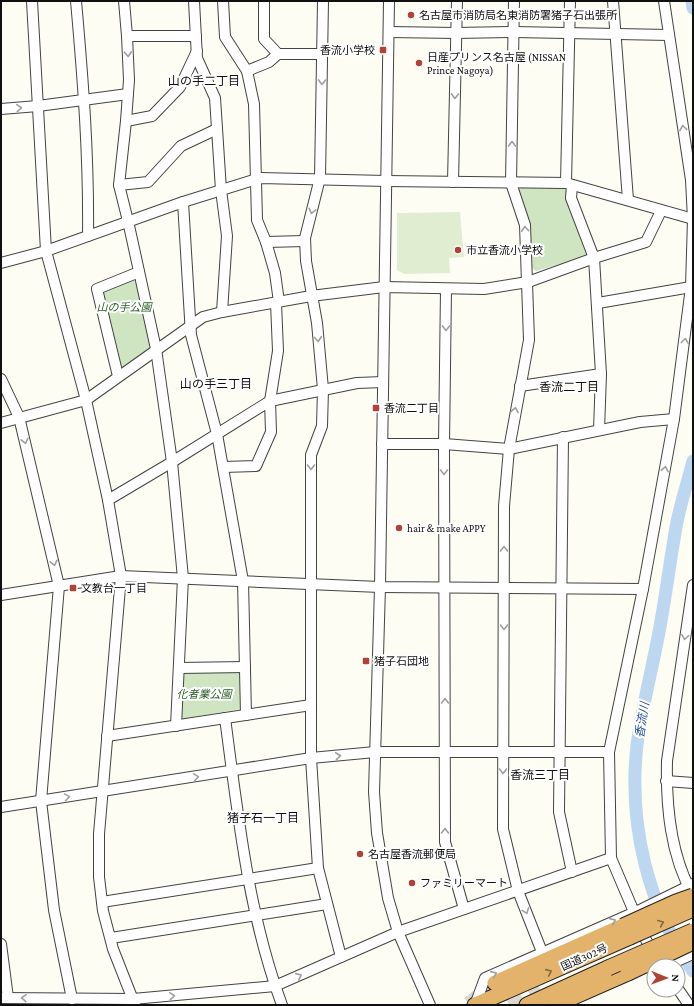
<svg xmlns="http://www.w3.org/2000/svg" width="694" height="1006" viewBox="0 0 694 1006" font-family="'Crimson Pro','Noto Sans JP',serif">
<rect width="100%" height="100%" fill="#fefdf4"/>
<g fill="#cfe5c1">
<path d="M568 186 586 250V257L536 271 532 268 530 221 518 190 523 187Z"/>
<path d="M136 278 152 342 150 348 124 368H119L101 291Z"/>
<path d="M239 671 241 709 181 719 182 672Z"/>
</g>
<path fill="#e0edd1" d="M460 212 464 257 449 258 450 273 404 274 397 270V213Z"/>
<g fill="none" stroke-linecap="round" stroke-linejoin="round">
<g stroke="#bed7f0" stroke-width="13">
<path d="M692 1 693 8"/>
<path d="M693 461C688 481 681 502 677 522 670 559 666 596 659 632 652 670 642 707 637 745 628 824 648 906 693 971"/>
</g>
<g stroke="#dad9d2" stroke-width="15" stroke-dasharray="15 8" stroke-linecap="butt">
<path d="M469 1004 495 983"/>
<path d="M509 1005 541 991"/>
</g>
<g stroke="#434343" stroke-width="12">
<g id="minor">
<path d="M32 1 46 251 86 400 108 500 121 576 99 834V877L103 911 113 949 135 1005"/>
<path d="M76 1C83 79 89 157 88 236"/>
<path d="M124 1 127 36 129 80 126 121 119 185 128 221 156 349 172 462 183 578 176 726"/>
<path d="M194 1 197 58 215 98 221 190 227 236 222 312"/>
<path d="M223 1 225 37 247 71 254 104 257 220 266 242 275 273 279 302"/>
<path d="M264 1V39L278 54"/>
<path d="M323 1 320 178 305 238 306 261 317 323 323 389 322 426 311 455V758L318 868 341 957"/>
<path d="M389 1 380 587 374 792 377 833 388 898 398 932 430 1005"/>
<path d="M514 1 511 183 525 225 529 340 509 449 504 506 503 829 518 891 542 952"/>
<path d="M613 1 628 200"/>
<path d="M389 32 456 33 514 32 669 35"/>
<path d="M127 36H196"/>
<path d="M247 71 269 62 278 54H322"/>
<path d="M1 109 38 106 128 94"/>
<path d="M126 121 152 116 180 87 197 51"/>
<path d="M453 182 457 1"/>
<path d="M566 183 570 1"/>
<path d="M119 185 148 182 181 146 217 129"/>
<path d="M572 185 571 198 594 258 601 374 599 430"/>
<path d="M183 202 191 335 217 434 243 581 246 715"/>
<path d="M266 242 305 241"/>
<path d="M1 263 46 251 183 202 260 178 386 181 566 183 693 219"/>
<path d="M446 289 444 444 445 842 464 909"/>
<path d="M598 303 691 287"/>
<path d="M118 376 97 289 139 272"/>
<path d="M1 379 19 417 59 586 41 801 54 910 72 999"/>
<path d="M520 386 601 374"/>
<path d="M1 423 86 400 203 317 222 312 311 296 384 287 484 289 528 282 594 258 646 242 661 211"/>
<path d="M563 437 559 812 572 872"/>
<path d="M382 444H444L509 449 640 422 674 419"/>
<path d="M223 467 256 466 271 432 270 401 278 351 276 303"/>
<path d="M108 500 172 462 270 401 357 383 383 382"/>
<path d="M693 585 667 761C666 806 670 855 693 895"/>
<path d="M1 595 121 576 380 587 643 589"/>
<path d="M179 668 245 667"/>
<path d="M225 718C238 815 248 913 282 1005"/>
<path d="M107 736 311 705"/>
<path d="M666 781 693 783"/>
<path d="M1 807 311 758 375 752H609"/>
<path d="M102 902 318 868"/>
<path d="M111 938 327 904"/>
<path d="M1 944 8 998"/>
<path d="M663 966 646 940 611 858 609 752 643 589 674 419 691 287 693 219 691 180 664 1"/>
<path d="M666 966 693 954"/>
<path d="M678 989 689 1005"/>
<path d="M1 998 133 999 275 986 398 932 611 858"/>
<path d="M475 1005 485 978 642 909 693 884"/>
</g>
</g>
<g stroke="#212121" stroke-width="17">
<g id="highway">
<path d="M495 983 623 926"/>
<path d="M475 1005 630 937"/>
<path d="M527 1005 608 968"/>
<path d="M555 1005 628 973"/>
</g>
</g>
<use href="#minor" stroke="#fff" stroke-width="10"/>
<use href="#highway" stroke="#e3b36c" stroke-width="15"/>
<g stroke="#212121" stroke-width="17" stroke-linecap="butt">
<g id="highway-bridge">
<path d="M623 926 676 902 693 896"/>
<path d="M630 937 693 909"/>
<path d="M608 968 693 931"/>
<path d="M628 973 693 942"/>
</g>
</g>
<use href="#highway-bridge" stroke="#e3b36c" stroke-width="15"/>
</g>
<defs><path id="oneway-chevron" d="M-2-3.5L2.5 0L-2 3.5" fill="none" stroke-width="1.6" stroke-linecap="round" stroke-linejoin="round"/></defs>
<g stroke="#9f9f9f">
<use href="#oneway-chevron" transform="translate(128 54) rotate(87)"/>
<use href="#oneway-chevron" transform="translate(322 82) rotate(91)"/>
<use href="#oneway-chevron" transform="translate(455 96) rotate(91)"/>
<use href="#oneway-chevron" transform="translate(19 108) rotate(-5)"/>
<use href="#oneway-chevron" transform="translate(683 128) rotate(-99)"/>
<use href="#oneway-chevron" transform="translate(512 144) rotate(-89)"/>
<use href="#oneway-chevron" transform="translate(312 211) rotate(104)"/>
<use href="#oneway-chevron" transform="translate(525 229) rotate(-95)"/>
<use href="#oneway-chevron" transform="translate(446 328) rotate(91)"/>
<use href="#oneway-chevron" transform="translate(318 339) rotate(85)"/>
<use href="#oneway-chevron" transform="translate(685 341) rotate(-83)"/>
<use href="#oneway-chevron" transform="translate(515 410) rotate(-80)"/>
<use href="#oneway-chevron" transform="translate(25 441) rotate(77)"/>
<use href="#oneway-chevron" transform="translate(311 467) rotate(90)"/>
<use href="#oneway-chevron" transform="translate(665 469) rotate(-79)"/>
<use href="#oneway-chevron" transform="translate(444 472) rotate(90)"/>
<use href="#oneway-chevron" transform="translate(504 549) rotate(-90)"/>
<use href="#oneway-chevron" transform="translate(54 563) rotate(77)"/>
<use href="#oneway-chevron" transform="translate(504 627) rotate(90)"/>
<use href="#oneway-chevron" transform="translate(685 637) rotate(98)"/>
<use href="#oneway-chevron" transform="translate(445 701) rotate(-90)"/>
<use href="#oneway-chevron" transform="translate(338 756) rotate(-6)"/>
<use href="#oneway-chevron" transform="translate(503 771) rotate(90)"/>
<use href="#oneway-chevron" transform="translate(196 777) rotate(-9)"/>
<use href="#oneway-chevron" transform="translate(67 797) rotate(-9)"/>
<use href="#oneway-chevron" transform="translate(445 831) rotate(-90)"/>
<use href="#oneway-chevron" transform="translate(526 911) rotate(69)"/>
<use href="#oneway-chevron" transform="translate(613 921) rotate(-24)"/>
<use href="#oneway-chevron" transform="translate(494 974) rotate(-24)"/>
<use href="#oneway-chevron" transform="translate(299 976) rotate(-24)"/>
<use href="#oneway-chevron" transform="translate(172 996) rotate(-5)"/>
<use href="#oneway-chevron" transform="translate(24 998) rotate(-179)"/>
</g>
<g stroke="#846a43">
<use href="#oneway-chevron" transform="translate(661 923) rotate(-23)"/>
<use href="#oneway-chevron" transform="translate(549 972) rotate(-24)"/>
</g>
<g fill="#b04237" stroke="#fff" stroke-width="1.5">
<circle cx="411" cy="15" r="4"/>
<rect x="379" y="46" width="8" height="8" rx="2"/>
<circle cx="419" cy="63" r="4"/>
<circle cx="458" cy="250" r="4"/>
<rect x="372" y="404" width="8" height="8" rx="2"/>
<circle cx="399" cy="528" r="4"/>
<rect x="69" y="584" width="8" height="8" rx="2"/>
<rect x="362" y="657" width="8" height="8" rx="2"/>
<circle cx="360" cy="854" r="4"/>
<circle cx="412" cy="883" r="4"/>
</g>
<g text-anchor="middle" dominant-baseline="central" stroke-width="4" stroke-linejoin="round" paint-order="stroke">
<g font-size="11" fill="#101010" stroke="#fff" text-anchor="start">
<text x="419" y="15">名古屋市消防局名東消防署猪子石出張所</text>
<text x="375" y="50" text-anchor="end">香流小学校</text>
<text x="427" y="57">日産プリンス名古屋 (NISSAN<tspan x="427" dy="13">Prince Nagoya)</tspan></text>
<text x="466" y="250">市立香流小学校</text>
<text x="384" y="408">香流二丁目</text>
<text x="407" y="528">hair &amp; make APPY</text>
<text x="81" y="588">文教台一丁目</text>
<text x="374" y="661">猪子石団地</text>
<text x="368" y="854">名古屋香流郵便局</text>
<text x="420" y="883">ファミリーマート</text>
</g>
<g font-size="11" font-style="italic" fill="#2b6127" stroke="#fff">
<text x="124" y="307">山の手公園</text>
<text x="204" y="694">化者業公園</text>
</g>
<g font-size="11" fill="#101010" stroke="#fff">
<text transform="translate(584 957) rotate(-24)">国道302号</text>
</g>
<g font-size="12" fill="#101010" stroke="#fff">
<text x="204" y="81">山の手二丁目</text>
<text x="216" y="384">山の手三丁目</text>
<text x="569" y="387">香流二丁目</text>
<text x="540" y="775">香流三丁目</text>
<text x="263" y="818">猪子石一丁目</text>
</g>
<g font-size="12" font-style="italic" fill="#275694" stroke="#fff">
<text transform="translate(642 720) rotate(-81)">香流川</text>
</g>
</g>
<rect width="694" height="1006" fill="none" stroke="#101010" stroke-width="4"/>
<g transform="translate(666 978) rotate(91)"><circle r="19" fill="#ffffff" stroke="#9f9f9f"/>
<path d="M0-3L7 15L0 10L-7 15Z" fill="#b04237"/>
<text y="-6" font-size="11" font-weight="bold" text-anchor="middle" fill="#101010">N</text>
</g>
</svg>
